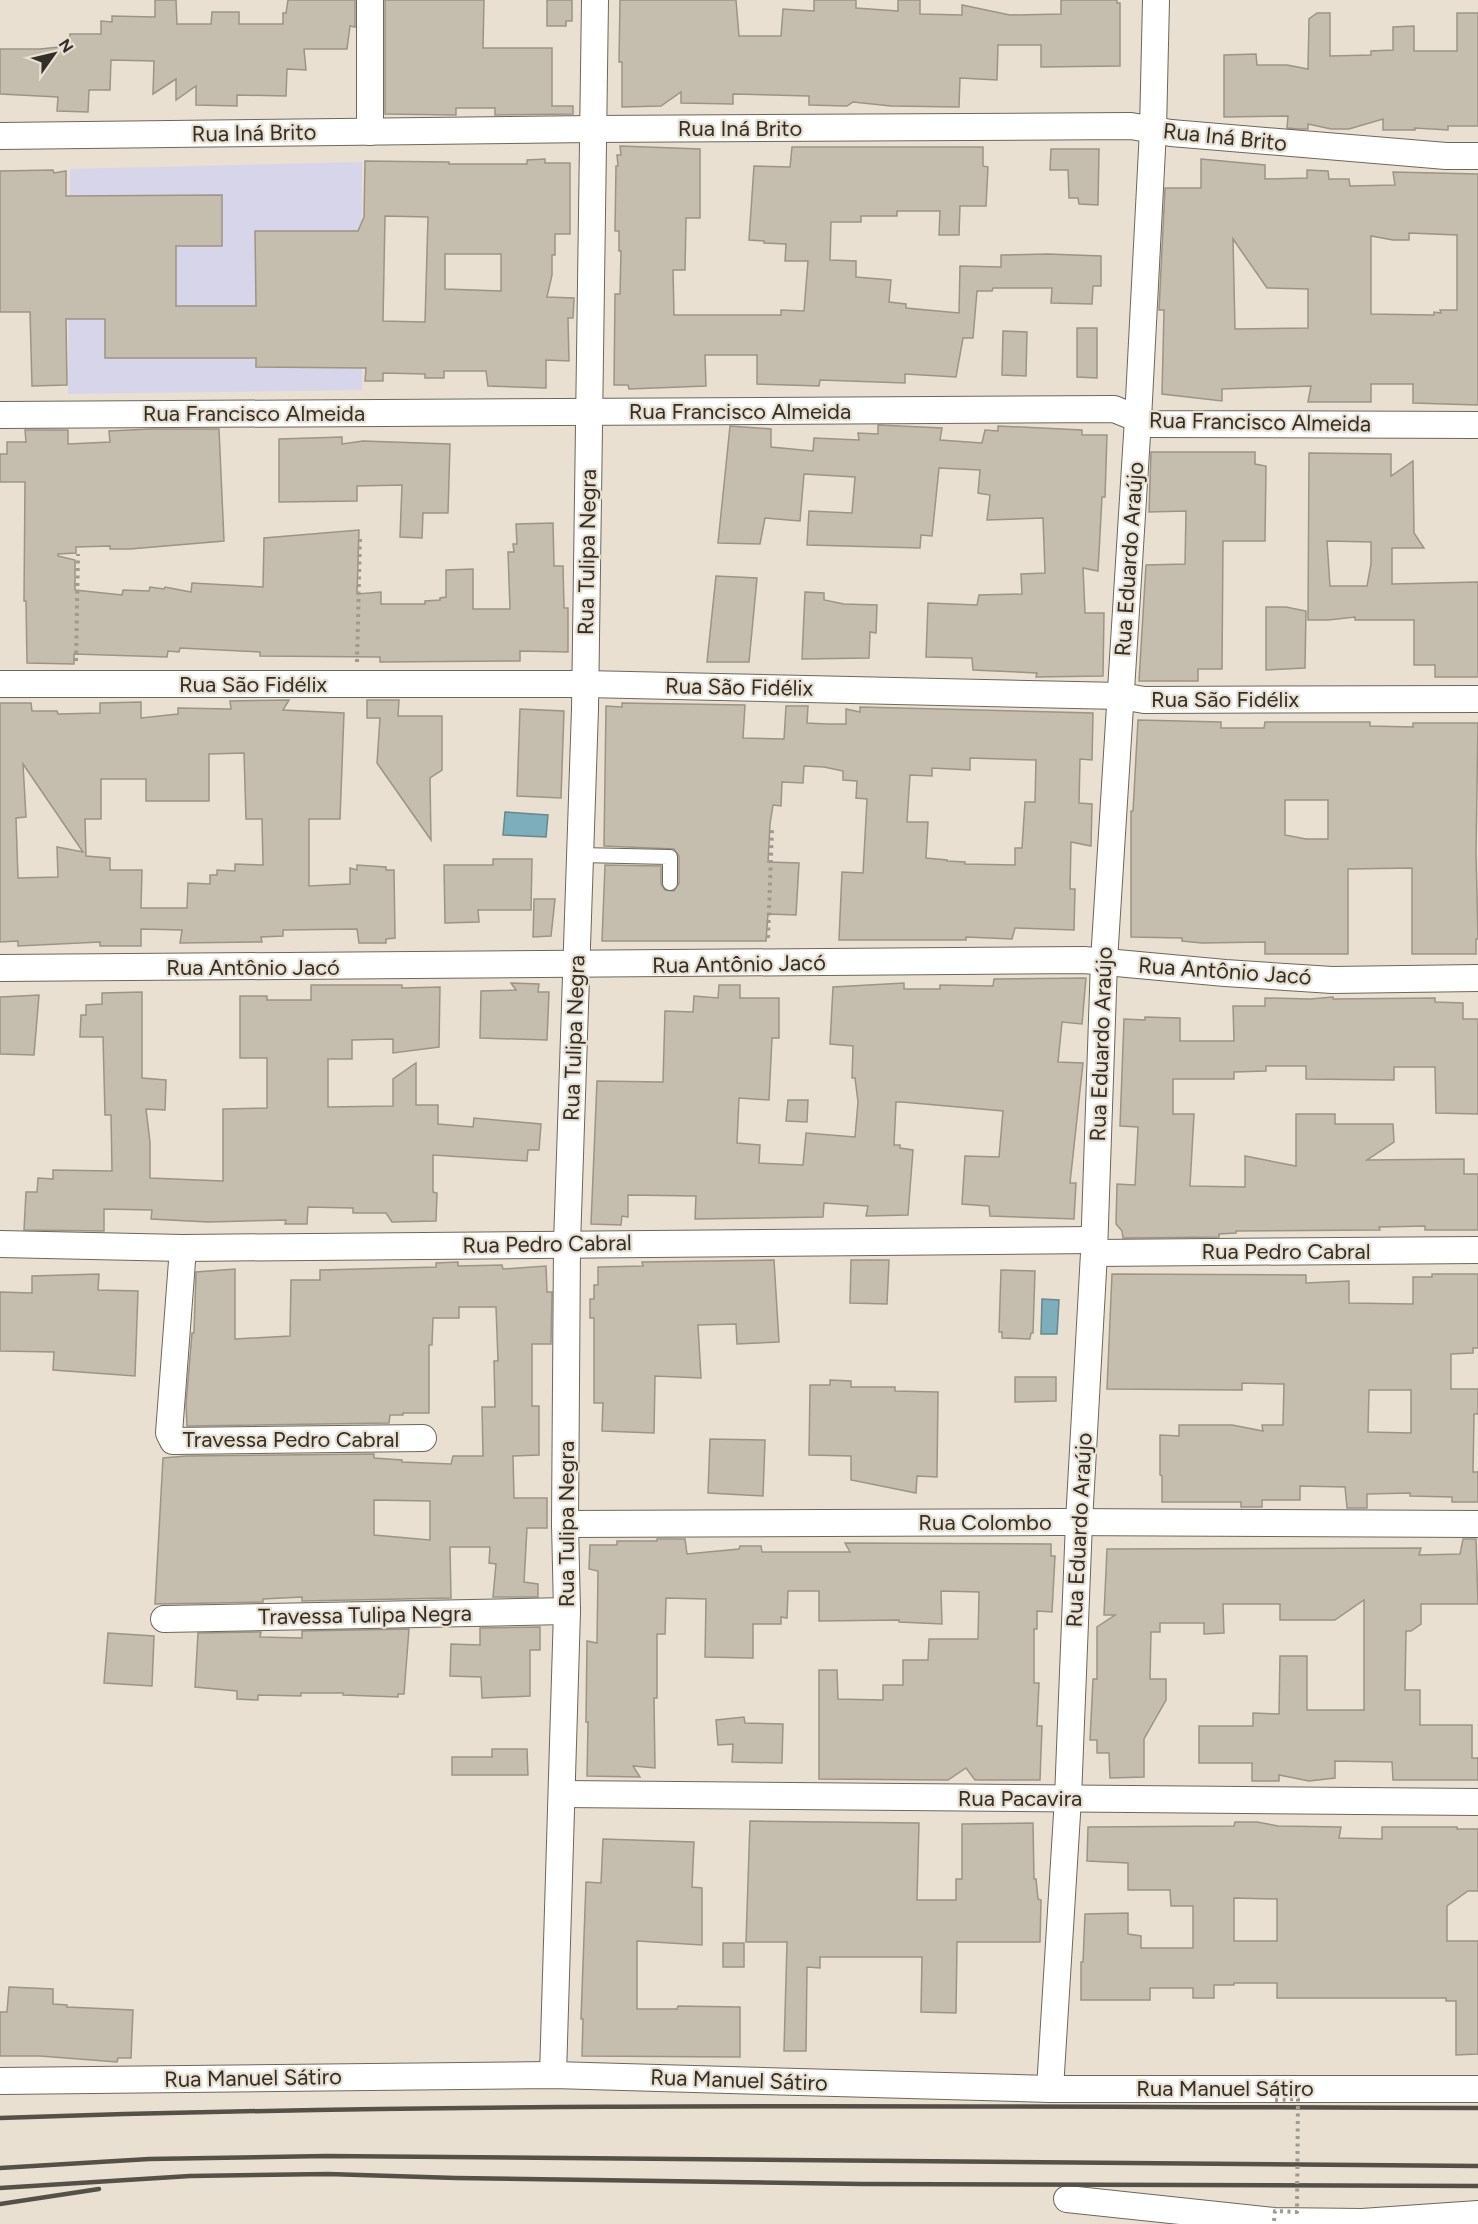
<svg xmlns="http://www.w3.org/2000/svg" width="1478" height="2224" viewBox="0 0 1478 2224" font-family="Figtree,sans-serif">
<rect width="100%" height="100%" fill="#e9e0d1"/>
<path fill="#d7d5ea" d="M362 162V390L68 394 70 169Z"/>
<g fill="#7daebb" stroke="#66888f" stroke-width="1.5">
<path d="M505 812 548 815 546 837 503 835Z"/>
<path d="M1042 1299 1059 1300 1057 1334H1041Z"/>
</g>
<g fill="#c5bdad" stroke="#9c9486" stroke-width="1.5" fill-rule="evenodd">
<path d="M155 0H176L177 24H211L212 12H239V24H283V13H286L288 0H355V27L350 26 347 49H304L306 70 287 69 286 96 237 95V106L196 105V86L176 100V79L153 94 154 61 111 60 110 90H89L88 112 57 111 58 97 0 94V49H40L69 46 70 34H101V21L112 22V16L155 17Z"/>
<path d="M385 0H484L483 48H552V106H573V114L495 115V108H456V115L385 114Z"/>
<path d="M547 0H572V21H566V26H547Z"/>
<path d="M620 0H736L739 36H781L783 9 814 11V0H856V8L898 11V0H920V14L962 15V5L1010 15 1061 14V0H1117V3H1120V66L1041 67V45H998L997 80 960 78 959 107 891 106 853 102 847 106 809 105V96L733 94V104L681 103V92L661 106 622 107V62H619Z"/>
<path d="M1317 13H1330V56L1371 55V51L1393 50V27L1414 26V51H1457V13H1478V126H1448V130L1415 128V130H1383V119L1349 129H1331L1308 124V129H1298L1287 128 1288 116 1224 117V55L1256 54 1257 65H1287L1308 69 1309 19Z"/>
<path d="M620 146 700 149V218H686L685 270H673L674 315H781V310L804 311 808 261H785L786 244 764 243V241L749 240 754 166 790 167 792 147H983V166L988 167 986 206H960L959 235H939L940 211H897V216H861V222H831L830 260 856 261V277L891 280 889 302 906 304V308L959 313 960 266 1001 267V255L1048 254 1101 256V286H1093L1092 304 1051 303 1052 288H993L992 291H977L973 338H963L956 377 905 374V383L820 380 819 386 757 384V355H705L706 386 629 389 628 385H614L615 294H620L621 251H619V231H615L616 166H618L617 155H621Z"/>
<path d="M1051 149H1099L1098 205 1079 204 1078 198H1069L1068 170H1050Z"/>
<path d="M545 159V163H570V234H555V255H552V275L547 297 574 298 573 318H568L569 361 546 360V388L488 386 486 371H444V378H425V374L383 373V381H365L366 368 256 367V358H105V319H66L67 385 32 386 30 312H0V171L53 170 54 173 66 171V196L222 195V246H176V306H256L255 231H358L364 217 365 161 449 162V164H527V160ZM385 216 428 217 425 322 383 321ZM445 254H501V291L445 289Z"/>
<path d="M1201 159 1265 165V179L1307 178V170L1328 171 1329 179H1349L1350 186 1395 185 1393 172 1478 174V405L1413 403V384H1371V402H1308L1311 386 1222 389V401L1162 394 1164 310H1159L1165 188H1201ZM1409 233 1457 235V310H1440L1441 313 1434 312V315L1371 314V236L1393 240H1409ZM1233 239 1267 288 1308 289V328L1235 329Z"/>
<path d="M1077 328H1097V378L1077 377Z"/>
<path d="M1003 331 1027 332 1026 376 1002 375Z"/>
<path d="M878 425 942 428 940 440 982 443 985 430 998 431V426L1082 430V435H1107L1105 497H1102L1098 571 1083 568 1085 613H1104L1103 676 1036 677 1037 673 973 670 972 658 926 657 928 603 977 605 979 595 1022 594 1021 574 1045 573 1043 518 987 520 990 495 978 493 980 470 939 468 932 536 921 535 920 548 807 545 809 511 852 513 855 477 804 474 800 521 765 518 760 544 718 543 730 426 771 429V447L813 451 814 438 859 440 858 433 878 434Z"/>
<path d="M151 429H219L224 541 130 549H110V546L76 547V553L58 554V556L75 560V590L122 595 123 590 149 591 150 587 164 589 165 587 191 592 192 583 263 587 264 538 359 530 357 594 381 592V604H425V601L440 600V598L446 597V570L473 569V609H510L508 552H514L513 544H517L516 524 553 523 554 566H563L564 608H568V652L520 651V661L380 662V657L260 656V652L180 648 179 652 168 651 167 657 74 654V664L27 663 26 601H24L25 482H0V454H7V442H26L25 430H68V444L110 442 109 431Z"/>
<path d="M342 437V444L363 441 450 444 448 513H423L422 538 400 537 402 485 357 486V501L279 502V439Z"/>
<path d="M1151 452H1255V464L1266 466 1265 541H1223L1222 669H1198V681H1139L1146 565 1185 564 1186 511 1149 512Z"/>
<path d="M1309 453 1391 454V476L1413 461 1414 533 1424 548H1392V584L1478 582V677H1435V665H1414V620H1355V617L1328 620H1308ZM1327 541 1371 542V564L1367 586H1330Z"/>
<path d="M716 576 757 578 749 662H707Z"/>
<path d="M805 592 824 593V600L844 604 877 605 876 633 870 632 869 658 802 659Z"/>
<path d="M1266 607H1286L1306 611 1305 668 1266 670Z"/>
<path d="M289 700 283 710 344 713 340 819H309V886L350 884V868L357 870V865L386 867V870H394L395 938 386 939V943H359L357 929 283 930V936L261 937 262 942 180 943 182 930 141 929V946H100V942L18 946V941L0 942V703H31L32 711H57L58 714 100 713V703L141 702V718L178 714V708L231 709 230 701ZM244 753 246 819H262L263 865 235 864V871L217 870V875H210V884L188 883 187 908H141L142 870H110V858L86 856 85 819H101V779H146V801H209V754ZM23 764 83 852 57 847 58 877 18 878 16 818 26 817Z"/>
<path d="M367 700H399L398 716H442V770L430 778 431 840 377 763 380 718H367Z"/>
<path d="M622 703 745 705 743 738 784 739 786 706H808L807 723 827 724H846V709L860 712V707L1093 713 1092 760 1080 759 1079 803 1092 804 1091 846 1071 842 1070 889H1075L1074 930 1015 928 1012 939 966 937V940H839L842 872 863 873 867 799 856 798 857 781 843 780V771L824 767 804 766 803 783 782 782 781 806 773 805 770 824 768 862 799 863 796 915 768 914 766 941H602L605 865 661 866V884L665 890 674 891 679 883V856L674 849 604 846 606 706 622 707ZM970 758 1036 760 1035 802H1025L1022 848H1015V865L965 864V862L947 861V860L926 858 928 822H907L910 775 932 776V768L970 770Z"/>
<path d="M520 709 564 711 561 798 517 796Z"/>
<path d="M1138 720 1221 722V728H1264L1265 722H1370V726L1413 727V723H1478L1476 852 1478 939H1476V954H1412V868L1348 869V954H1265V942L1202 943 1182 941V938L1131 937V811H1133ZM1285 800H1328V839H1306L1285 835Z"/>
<path d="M493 859H532L531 910H478L479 922 445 923 444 865H493Z"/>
<path d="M534 899H555L551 936 533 937Z"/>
<path d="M1086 978 1082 1024 1062 1022 1058 1062 1083 1063 1070 1183H1076L1074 1219 990 1216 989 1206 962 1204 965 1156 999 1157 1003 1111 902 1102H896L894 1145H900V1148L913 1150 908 1215 866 1216 868 1206 824 1203 823 1217 695 1219 696 1196 628 1195V1217L622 1216 621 1225 591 1224 597 1081 663 1082 665 1011 693 1012 694 996 718 998 719 985H740V998H779V1038H772L769 1100 739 1098 737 1143 760 1145 759 1163 803 1165 806 1133 855 1137 858 1102 855 1078H852L853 1046 830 1044 833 987 904 983V989H940V985L993 986 994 979Z"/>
<path d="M511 983 539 984 538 992H549L547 1040 480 1038 481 991 516 990Z"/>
<path d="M311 985H402V988L440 987 439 1047 393 1053V1039L352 1040V1059H328V1107L393 1106V1079L416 1063V1105H438V1124L473 1127 474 1118 541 1124 539 1150H528L527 1161 433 1155V1192L437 1193 436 1221 392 1222 386 1213H353V1208L308 1207 307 1224H285L286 1220 208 1222 151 1219 152 1210 104 1209V1231L24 1230 26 1192H37L38 1178 53 1179V1170L112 1171 111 1115H105L103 1037H80L81 1015H86V1005L102 1004V993L142 992V1078L166 1080 165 1110 146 1109 150 1142V1178L223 1181V1109L267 1108V1058H240V996H267V1000H311Z"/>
<path d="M39 995 34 1055 0 1054V997Z"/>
<path d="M1333 997V999L1435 998V1002L1463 1003V1019H1478V1114L1436 1113 1435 1067H1394V1080L1306 1079V1066H1266V1071L1234 1072V1079H1173V1114H1194L1190 1186 1245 1187V1156L1296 1166V1114H1335V1124H1393L1394 1142 1367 1160 1464 1159V1174H1478V1230H1425V1226L1379 1227 1380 1230 1236 1231V1233L1219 1234V1237L1123 1238 1122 1231 1116 1224 1117 1184 1135 1185 1138 1127 1120 1126 1124 1019 1145 1020V1017L1180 1018V1041H1234L1233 1006H1265V998L1310 999Z"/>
<path d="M788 1100H808L807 1122 786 1121Z"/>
<path d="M774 1260 779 1342 737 1344 736 1324 698 1325 701 1378 655 1376 654 1433 602 1431 603 1403H594V1318H590V1299H594V1285H598V1267L643 1266 642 1262Z"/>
<path d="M851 1260H889L887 1304 850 1303Z"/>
<path d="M458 1262V1266L502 1265 503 1269 546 1266 547 1292H552L551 1344H532V1406H539V1455L513 1456 514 1498H547V1528H527L524 1582 538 1584V1597H493L496 1564 489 1563 490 1547H450L451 1598 302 1601V1597L263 1599V1602L155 1604 163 1458 186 1456 374 1454V1458L402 1460V1462L451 1464 453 1456H483L482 1407H495L494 1361H498L496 1307H459V1318H433L432 1345H429V1413H403V1415H390L389 1423 187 1426 186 1404 192 1333H194L196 1272 235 1269V1339L290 1336 291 1280H320V1270L436 1267V1263ZM374 1500 430 1501V1540L374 1535Z"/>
<path d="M1001 1270 1035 1271 1033 1333H1031L1030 1339 1002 1338V1332H999Z"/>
<path d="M99 1274 98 1290 138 1291 135 1376 53 1370 54 1352 0 1351V1292L32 1293V1276Z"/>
<path d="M1112 1274 1306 1275V1283L1349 1281V1303L1413 1304V1277H1432V1274H1478V1348H1473V1353L1451 1354V1389H1478V1414H1474L1473 1472H1478V1502H1452V1497L1410 1496V1493L1367 1494V1508H1347L1345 1487 1300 1486V1500H1262V1507H1241V1502H1162V1476L1160 1475V1435L1179 1436V1425H1232L1263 1431 1262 1425H1283L1284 1384 1242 1383V1390L1107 1389ZM1369 1390H1411V1433L1368 1432Z"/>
<path d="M1015 1377H1056V1401L1015 1402Z"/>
<path d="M830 1380 851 1381V1387H895V1391L938 1392 937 1477 917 1476 916 1493 851 1480V1456L809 1455 810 1385H830Z"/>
<path d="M710 1439 765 1440 763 1496 708 1493Z"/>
<path d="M657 1539H685L687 1554 739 1549 740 1546H761L762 1552H850L845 1543 1051 1544V1556H1055L1052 1612 1037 1611V1629H1034V1683H1039L1037 1726H1042L1040 1780H975L966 1768 948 1780 819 1779V1670H837L838 1699 883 1700V1685H903V1660H928L929 1639H978L979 1592 941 1591 942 1624 899 1622V1620L819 1621V1591H788L787 1618 781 1617V1624H753V1658L705 1657 706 1599 666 1598 665 1634H657V1698H654L655 1768 633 1766 640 1777 587 1776 588 1722H586L587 1641 597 1643 598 1571 589 1569 590 1545H617V1541H657Z"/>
<path d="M1463 1539H1476L1478 1604H1421V1624L1411 1631H1406L1405 1690H1420V1725H1472V1758H1478V1780H1393L1392 1762 1335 1761V1778L1309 1781 1279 1775V1781H1252V1763H1199V1726H1253V1713L1279 1714 1280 1656H1307V1710H1364V1600L1335 1620H1280V1604H1223L1224 1633 1204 1634V1623H1160V1632H1151L1150 1679H1166V1700L1144 1739V1777L1110 1778 1109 1753H1097V1740H1090L1093 1679H1097V1627L1115 1615H1104L1107 1549 1421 1548 1419 1555 1460 1554Z"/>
<path d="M540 1627V1650H530V1696L482 1698 481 1677 450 1676 451 1644 480 1645V1628Z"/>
<path d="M409 1629 404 1694H398V1697L343 1695V1693H301V1696L258 1695V1700L237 1699V1691L195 1687 198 1633 261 1632 260 1637 302 1638V1631Z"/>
<path d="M108 1633 154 1636 152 1686 104 1683Z"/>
<path d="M744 1717 745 1723 783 1724 782 1763 732 1762 733 1744 718 1745 716 1720Z"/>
<path d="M492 1749H527L528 1775H452V1757H492Z"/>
<path d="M750 1821 919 1823 917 1900H956V1879H962V1824L1033 1823 1034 1879H1036L1038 1899 1041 1900 1040 1942H957L956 2013 921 2012 922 1957H820V1968L807 1967 806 2051H784L787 1942H746Z"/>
<path d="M1235 1822H1257L1278 1826 1341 1827 1339 1838 1382 1839V1827H1457V1829H1478V1891H1468L1447 1906V1941H1478V2054L1456 2055V2001H1446V1998H1277V1983H1234V1985H1214V1998H1193V1988H1150V2000H1081V1962H1083L1085 1914 1128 1913V1934L1141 1936V1948H1193V1906H1171L1170 1890H1128V1863L1087 1861 1088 1827 1234 1826ZM1234 1898 1277 1899V1941H1234Z"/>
<path d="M603 1839 694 1842 692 1887 702 1888V1945L637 1941V2009H677L678 2006 740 2007V2057L582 2056 583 2019H581L586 1882 601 1883Z"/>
<rect x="723" y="1943" width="21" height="24"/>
<path d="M9 1987 53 1989V2004L67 2005V2007L133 2010 131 2058H118L117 2062 40 2056H0V2012H7Z"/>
</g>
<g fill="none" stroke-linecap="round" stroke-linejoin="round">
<g stroke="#6e6759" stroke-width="16">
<path id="lane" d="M580 855 670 857V883"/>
</g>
<g stroke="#6e6759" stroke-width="28">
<g id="street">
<path d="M370 0V132"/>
<path d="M0 136 593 129 1131 126 1171 133 1446 156H1478"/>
<path d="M0 415 1114 409 1151 424 1478 425"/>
<path d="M0 684H585L1121 696 1144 700 1478 699"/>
<path d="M0 968 1084 960 1225 973 1332 980 1478 978"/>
<path d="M0 1244 183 1248 1094 1240"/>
<path d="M183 1248 169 1433 173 1441 423 1438"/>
<path d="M1094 1253 1478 1250"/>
<path d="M565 1524 1057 1522 1478 1524"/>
<path d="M164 1619 567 1611"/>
<path d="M562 1794 1478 1802"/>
<path d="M553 2075 567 1611 565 1524 567 1244 585 709 595 0"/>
<path d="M0 2081 553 2075 1050 2089H1478"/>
<path d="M1050 2089 1068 1798 1079 1522 1094 1253 1104 961 1138 419 1153 130 1156 0"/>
<path d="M1067 2199 1274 2221 1362 2222 1478 2214"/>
</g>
</g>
<g stroke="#a0998e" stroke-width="4" stroke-dasharray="3 4.5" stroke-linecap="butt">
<path d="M76 661 78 554"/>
<path d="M357 662 360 536"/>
<path d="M768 938 772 828"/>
</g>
<use href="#lane" stroke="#fff" stroke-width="14"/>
<use href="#street" stroke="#fff" stroke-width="26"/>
<g stroke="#555149" stroke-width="4.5">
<path d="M0 2118C492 2101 985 2107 1478 2108"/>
<path d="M0 2168 149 2159 326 2156 1478 2166"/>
<path d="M0 2188 190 2176 328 2174 456 2178 862 2184 1478 2186"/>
<path d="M0 2204 99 2189"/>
</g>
<path stroke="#a0998e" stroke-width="4" stroke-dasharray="3 4.5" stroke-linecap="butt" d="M1274 2221 1275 2211 1297 2212 1298 2099 1274 2100 1275 2088"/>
</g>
<g text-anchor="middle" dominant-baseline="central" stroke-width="4.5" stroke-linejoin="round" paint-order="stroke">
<g font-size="22" fill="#322f29" stroke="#e9e0d1">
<text x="740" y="128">Rua Iná Brito</text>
<text transform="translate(254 133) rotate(-1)">Rua Iná Brito</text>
<text transform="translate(1225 137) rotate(6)">Rua Iná Brito</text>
<text x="740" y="411">Rua Francisco Almeida</text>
<text x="254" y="413">Rua Francisco Almeida</text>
<text transform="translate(1260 422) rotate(1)">Rua Francisco Almeida</text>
<text transform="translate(587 552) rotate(-89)">Rua Tulipa Negra</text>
<text transform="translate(1129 559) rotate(-86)">Rua Eduardo Araújo</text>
<text x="253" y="684">Rua São Fidélix</text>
<text transform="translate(739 687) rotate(1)">Rua São Fidélix</text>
<text x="1225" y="699">Rua São Fidélix</text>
<text transform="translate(739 964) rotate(-1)">Rua Antônio Jacó</text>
<text x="253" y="967">Rua Antônio Jacó</text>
<text transform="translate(1225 971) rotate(4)">Rua Antônio Jacó</text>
<text transform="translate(574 1038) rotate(-88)">Rua Tulipa Negra</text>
<text transform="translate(1101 1044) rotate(-88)">Rua Eduardo Araújo</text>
<text transform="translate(547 1244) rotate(-1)">Rua Pedro Cabral</text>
<text x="1286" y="1251">Rua Pedro Cabral</text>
<text x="291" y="1439">Travessa Pedro Cabral</text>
<text x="985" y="1522">Rua Colombo</text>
<text transform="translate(566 1524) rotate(-90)">Rua Tulipa Negra</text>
<text transform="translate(1079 1530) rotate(-87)">Rua Eduardo Araújo</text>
<text transform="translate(365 1615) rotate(-1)">Travessa Tulipa Negra</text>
<text x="1020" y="1798">Rua Pacavira</text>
<text transform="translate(253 2078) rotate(-1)">Rua Manuel Sátiro</text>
<text transform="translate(739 2080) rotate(2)">Rua Manuel Sátiro</text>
<text x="1225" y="2088">Rua Manuel Sátiro</text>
</g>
</g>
<g transform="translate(54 54) rotate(56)" stroke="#e9e0d1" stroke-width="4.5" paint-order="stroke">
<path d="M0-4.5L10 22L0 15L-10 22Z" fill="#322f29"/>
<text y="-9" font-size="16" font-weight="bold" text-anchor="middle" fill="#322f29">N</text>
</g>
</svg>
